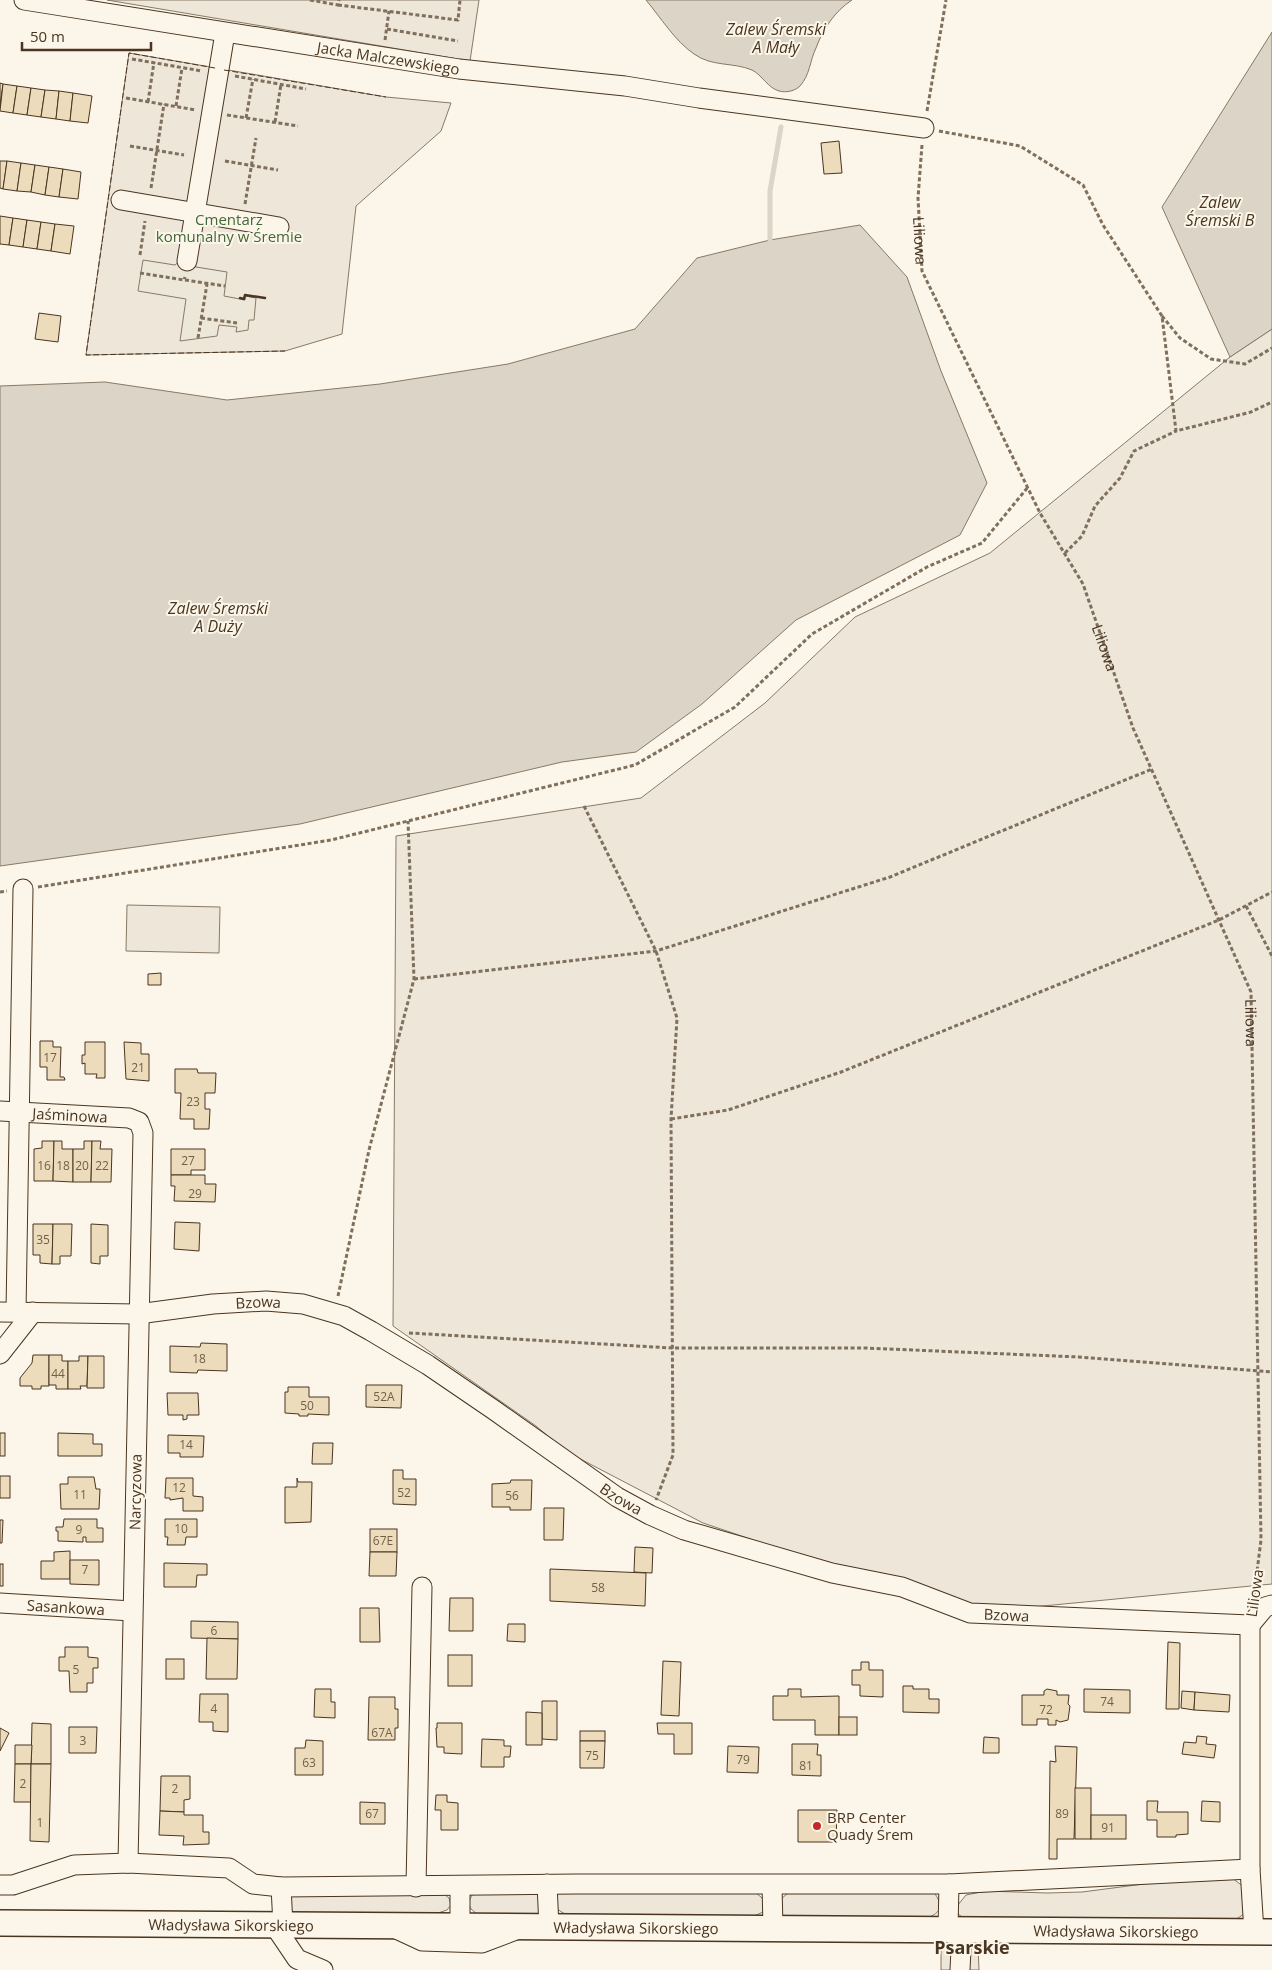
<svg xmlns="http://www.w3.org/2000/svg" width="1272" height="1970" viewBox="0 0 1272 1970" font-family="'Open Sans',sans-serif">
<rect width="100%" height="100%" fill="#fbf6e9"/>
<g fill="#ede6d9" stroke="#887966">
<path d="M107 0H479L470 61Z"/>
<path d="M129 53 386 97 451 103 441 131 356 206 342 334 285 351 86 355Z"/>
<path d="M1272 329V1584L970 1613 703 1523 567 1452 536 1426 393 1326 396 836 641 798 765 703 855 617 990 553 1230 357Z"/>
<path d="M127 905 220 907 219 953 126 951Z"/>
<path d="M1232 1878 1244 1887V1914L1235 1920H1015L962 1917 957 1913V1906L966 1895 986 1891 1047 1893 1082 1892 1167 1881Z"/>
<path d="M529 1890 540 1894 542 1911 535 1915 477 1914 471 1909 468 1903 472 1895 480 1891Z"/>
<path d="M933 1891C945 1907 941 1914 923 1919L784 1917 779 1912 781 1899 788 1893Z"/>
<path d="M441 1892 449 1898 451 1905 447 1910 432 1915 294 1914 288 1909 287 1893Z"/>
<path d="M555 1892 756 1893 761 1897 766 1903 765 1911 752 1917 568 1916 557 1909Z"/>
<path d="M941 1947H978L979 1970H941Z"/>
</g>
<path fill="#ede7d9" stroke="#887966" d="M143 260 175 265 181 260 192 261 196 267 227 272 224 296 245 300V296L256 298 254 320H249L248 330 236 332 237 327 219 325 217 336 180 341 186 299 138 291Z"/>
<g fill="#dcd4c6" stroke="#887966">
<path d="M646 0H852C835 11 823 29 816 48 810 60 810 75 800 86 795 91 786 93 779 91 768 88 762 75 752 70 733 62 712 67 694 54 675 41 661 18 646 0Z"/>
<path d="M1272 32V329L1230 357 1162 207Z"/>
<path d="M860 225 907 277 941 371 987 483 960 535 796 620 702 704 636 752 562 762 300 824 0 866V386L105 382 227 400 380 384 508 364 635 329 697 258 770 240Z"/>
</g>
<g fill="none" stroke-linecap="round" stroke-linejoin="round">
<path stroke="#dcd4c6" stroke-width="5" d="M770 240V191L781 127"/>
</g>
<g fill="#ecdcbc" stroke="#4a3520">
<path d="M0 83 3 84 0 106Z"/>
<path d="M3 84 17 86 13 113 0 111Z"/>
<path d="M17 86 31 88 27 115 13 113Z"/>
<path d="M31 88 45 90 41 117 27 115Z"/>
<path d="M45 90 59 91 56 119 41 117Z"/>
<path d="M59 91 73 93 70 121 56 119Z"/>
<path d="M73 93 92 96 88 123 70 121Z"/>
<path d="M839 141 842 173 824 174 821 143Z"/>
<path d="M0 161H7L3 189 0 188Z"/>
<path d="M7 161 21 163 17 191 3 189Z"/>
<path d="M21 163 35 165 31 192 17 191Z"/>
<path d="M35 165 49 167 45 195 31 192Z"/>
<path d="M49 167 63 169 59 197 45 195Z"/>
<path d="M63 169 81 172 78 199 59 197Z"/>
<path d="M0 216 13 218 9 245 0 244Z"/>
<path d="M13 218 27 220 23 247 9 245Z"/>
<path d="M27 220 41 222 37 249 23 247Z"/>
<path d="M41 222 55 224 51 251 37 249Z"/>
<path d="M55 224 74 226 70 254 51 251Z"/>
<path d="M39 313 61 316 58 342 35 339Z"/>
<path d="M161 973V985H148V974Z"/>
<path d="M40 1041H53V1047H61L60 1077H64L65 1080H47V1067H40Z"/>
<path d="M85 1042H105V1078H96L97 1074H85V1063L82 1064V1055H85Z"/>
<path d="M124 1042 141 1043V1054H149V1081L126 1079Z"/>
<path d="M175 1069H197L198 1073H216L215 1093H205V1109H210L209 1129H194V1119H180L181 1093H175Z"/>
<path d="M42 1141H54L53 1181H34V1149L42 1148Z"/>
<path d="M54 1141H62V1149H73V1182L53 1181Z"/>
<path d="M84 1141H92L91 1182H73V1149H84Z"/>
<path d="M92 1141H101L100 1149H112L111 1182H91Z"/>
<path d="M171 1149H205V1170H191V1175H171Z"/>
<path d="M171 1175H205V1184H216L215 1202 174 1201 175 1186H171Z"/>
<path d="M175 1222 200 1223 199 1251 174 1249Z"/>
<path d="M33 1224H53L52 1264 40 1263V1255H33Z"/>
<path d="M53 1224H72L71 1256H60V1264H52Z"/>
<path d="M91 1224 108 1225V1256H100V1264L91 1263Z"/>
<path d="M201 1343 227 1344V1371L198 1370 197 1373 170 1372V1346L200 1347Z"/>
<path d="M33 1355H49V1386H41V1389H32V1386H20V1378L32 1363Z"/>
<path d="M49 1355H62V1361H68V1389H56V1385H49Z"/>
<path d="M79 1356H88L87 1386H80L81 1389H68V1361H79Z"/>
<path d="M88 1356H104V1388H87Z"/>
<path d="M366 1385H402L401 1408 366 1407Z"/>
<path d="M288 1387H309V1397H329V1415L308 1414V1416H299V1414L285 1413V1392H288Z"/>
<path d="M167 1393H198L199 1415H187V1419L183 1420V1415H168Z"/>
<rect x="0" y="1433" width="5" height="23"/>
<path d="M58 1433 93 1434V1444H102V1456H58Z"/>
<path d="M168 1435 204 1436 203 1457H180V1453H168Z"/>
<path d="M313 1443H333L332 1464H312Z"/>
<path d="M393 1470H403V1479H416V1505L393 1504Z"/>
<rect x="0" y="1476" width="10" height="22"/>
<path d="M68 1477H94L96 1489H100L99 1509H61L60 1484H68Z"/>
<path d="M166 1478H193V1496L203 1497V1511H183V1498L170 1500V1498H165Z"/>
<path d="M297 1478 298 1482H312L311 1522 285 1523V1487H297Z"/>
<path d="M511 1480H532L531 1510H510V1507H492V1484L510 1483Z"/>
<path d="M544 1508H564L563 1540H544Z"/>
<path d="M64 1519H97V1528H103V1542H86V1537H83V1542L58 1541V1531H56V1527H63Z"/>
<path d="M165 1519H197V1537H186L185 1545H167L168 1537H165Z"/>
<path d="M0 1520H3L2 1543H0Z"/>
<rect x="370" y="1529" width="27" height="23"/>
<path d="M635 1547 653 1548 652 1573 634 1572Z"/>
<path d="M70 1551V1579H41V1561H54V1552Z"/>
<path d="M370 1552H397L396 1576H369Z"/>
<path d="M70 1560H99V1585L70 1584Z"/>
<path d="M164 1563 207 1564V1575H197L196 1587H164Z"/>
<rect x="0" y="1564" width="3" height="22"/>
<path d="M550 1569 646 1573 645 1606 550 1601Z"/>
<path d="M450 1598H473V1631H449Z"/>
<path d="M360 1608H379L380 1642H360Z"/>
<path d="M191 1621 238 1622V1639L191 1638Z"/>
<path d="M508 1624H525V1642L507 1641Z"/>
<path d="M207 1638 238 1639 237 1679H206Z"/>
<path d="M1168 1642 1180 1643 1179 1709H1166Z"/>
<path d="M65 1647H88V1657L98 1658V1668H93V1683H87V1692H70L69 1671H59V1657H65Z"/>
<rect x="448" y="1655" width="24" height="31"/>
<rect x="166" y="1659" width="18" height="20"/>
<path d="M663 1661 681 1662 679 1716 661 1715Z"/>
<path d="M861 1662H869V1670H883V1697L860 1696V1685H852V1670H861Z"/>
<path d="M903 1686H913V1689H929V1699H939V1713L903 1712Z"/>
<path d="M315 1689H331V1702H335V1718L314 1717Z"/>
<path d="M788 1689H801V1697L839 1696V1735H815V1720H773V1696H788Z"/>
<path d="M1047 1689 1057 1691V1695H1069L1068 1704 1070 1706 1068 1720 1060 1722 1056 1720V1725H1048V1719H1037V1725H1022V1695H1044V1691Z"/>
<path d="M1084 1689 1130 1690V1713L1084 1712Z"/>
<path d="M1182 1691 1195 1692 1194 1710 1181 1708Z"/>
<path d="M1195 1692 1230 1695 1229 1712 1194 1710Z"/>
<path d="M200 1694H228V1732L213 1731V1722H199Z"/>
<path d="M369 1697H395V1709H398V1728H395V1740H368Z"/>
<path d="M542 1701H557V1740L542 1739Z"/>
<path d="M526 1712 542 1713V1745H526Z"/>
<rect x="839" y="1717" width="18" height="18"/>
<path d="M32 1723 51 1724V1764H31Z"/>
<path d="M437 1723H462V1754L444 1753V1747H437L436 1728H437Z"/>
<path d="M657 1723H692V1754H674V1734H658Z"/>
<path d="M69 1727H97L96 1753H69Z"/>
<path d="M0 1728 9 1733 0 1751Z"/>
<rect x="580" y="1731" width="25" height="10"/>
<path d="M1197 1736 1207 1737 1206 1744 1216 1745 1214 1758 1182 1754 1184 1742 1196 1743Z"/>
<path d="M984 1737 999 1738V1753H983Z"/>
<path d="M482 1739 504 1740V1746H511L510 1757H504V1767H481Z"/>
<path d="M306 1740 323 1741V1775H295V1748H305Z"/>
<path d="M580 1741H605L604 1768H580Z"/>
<path d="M792 1744H818L817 1755H821V1776L792 1775Z"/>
<path d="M15 1745H32L31 1764H15Z"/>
<path d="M728 1746 759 1747 758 1773 727 1772Z"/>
<path d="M1055 1746 1077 1747 1074 1839H1057V1859H1049L1050 1761 1056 1762Z"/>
<path d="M15 1764H31V1802H14Z"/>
<path d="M31 1764H51L49 1842 30 1841Z"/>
<path d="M161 1776H190V1799L184 1800V1812L160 1811Z"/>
<rect x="1075" y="1788" width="16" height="51"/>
<path d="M436 1795H447V1802L458 1803V1830H441V1810H435Z"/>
<path d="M1147 1801H1158L1157 1812H1188V1834L1176 1835V1837H1157V1820H1147Z"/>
<path d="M1202 1801 1220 1802V1822L1201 1821Z"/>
<path d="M360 1802 385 1803V1824H360Z"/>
<path d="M798 1810H837L836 1842H798Z"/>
<path d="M160 1811 184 1812V1815H203V1832H209V1844L183 1845 184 1836 159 1835Z"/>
<rect x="1091" y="1815" width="35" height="24"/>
</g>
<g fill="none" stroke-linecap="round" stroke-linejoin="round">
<g stroke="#4a3520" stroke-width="21">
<g id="minor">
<path id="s2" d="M24 0 459 69 625 86 699 98 924 128"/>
<path d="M121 200 279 227"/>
<path d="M187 261 225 33"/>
<path id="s3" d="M0 1111 129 1118 139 1122 143 1133 128 1863"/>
<path id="s4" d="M0 1312 138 1314 213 1304 266 1301 303 1304 344 1316 371 1331 428 1365 494 1410 617 1497 650 1515 684 1530 832 1573 902 1587 970 1613 1250 1625"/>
<path d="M16 1312 23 889"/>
<path d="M0 1354 33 1312"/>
<path id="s5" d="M0 1603 132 1611"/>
<path d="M1250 1625V1869L1254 1932"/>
<path d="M1250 1625 1265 1607 1272 1605"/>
<path d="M547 1884 549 1927"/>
<path d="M0 1885H13L74 1865 128 1863 229 1868 253 1884 281 1887 576 1884H949L1250 1869"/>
<path d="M772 1885 773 1928"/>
<path d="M281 1887 283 1925"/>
<path d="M416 1887 422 1587"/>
<path d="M274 1925 297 1959 323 1970"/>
<path d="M460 1926V1886"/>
<path d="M394 1928 422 1941 482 1943 516 1930"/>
<path d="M948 1929 949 1884"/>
<path d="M960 1970 962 1929"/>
</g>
</g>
<g stroke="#4a3520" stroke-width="28">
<g id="major">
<path id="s6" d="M0 1923 1272 1932"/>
</g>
</g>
<g stroke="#7f6f5c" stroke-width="3" stroke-dasharray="4 2.5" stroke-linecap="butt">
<path d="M310 0 338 5 339 0"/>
<path d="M338 5 458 20 460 0"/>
<path d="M387 29 458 41"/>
<path d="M385 40 389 11"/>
<path d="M132 59 202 71"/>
<path d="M235 76 306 89"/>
<path d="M126 98 196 110"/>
<path d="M148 102 154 62"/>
<path d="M176 106 182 68"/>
<path d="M927 111 946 0"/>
<path d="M227 115 298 126"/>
<path d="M246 118 253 79"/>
<path d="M275 122 281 84"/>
<path d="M939 131 1020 146 1083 185 1103 225 1162 316 1176 431 1251 412 1272 402"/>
<path id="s1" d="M922 145 918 198 922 271 1040 513 1083 584 1133 728 1251 992 1261 1540 1254 1595"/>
<path d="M130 146 184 155"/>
<path d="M225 161 278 170"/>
<path d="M151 188 164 104"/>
<path d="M245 204 256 138"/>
<path d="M140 255 145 221"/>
<path d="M140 273 184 280 185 277"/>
<path d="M185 280 225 286"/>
<path d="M1162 316 1180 338 1211 359 1245 364 1272 348"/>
<path d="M201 318 237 323"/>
<path d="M198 338 207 284"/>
<path d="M1065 553 1082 536 1095 506 1120 478 1134 451 1176 431"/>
<path d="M584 806 656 951 677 1018 671 1119 673 1455 656 1500"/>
<path d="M38 887 331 840 635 765 735 707 812 634 927 567 982 543 1028 487"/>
<path d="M0 892 7 891"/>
<path d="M1246 906 1272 956"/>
<path d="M414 979 656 951 890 877 1152 769"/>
<path d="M671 1119 728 1110 841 1072 1219 920 1272 892"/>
<path d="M338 1296 369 1150 414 979 408 821"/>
<path d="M409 1333 672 1348H865L1079 1357 1272 1372"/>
</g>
<use href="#minor" stroke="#fbf6e9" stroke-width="19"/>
<use href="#major" stroke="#fbf6e9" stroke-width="25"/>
<g stroke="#4a3520" stroke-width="1" stroke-dasharray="6 2.5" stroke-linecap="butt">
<path d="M215 68 129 53 86 355 285 351"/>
<path d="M224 70 386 97"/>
</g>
<path stroke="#4a3520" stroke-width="2.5" d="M240 298 244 299 245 295 265 298"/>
</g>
<circle fill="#c62828" stroke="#fbf6e9" stroke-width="2" cx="817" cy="1826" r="5"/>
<g text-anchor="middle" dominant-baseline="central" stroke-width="4" stroke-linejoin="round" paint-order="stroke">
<g font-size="12" fill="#725f47">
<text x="50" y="1057">17</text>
<text x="138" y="1067">21</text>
<text x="193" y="1101">23</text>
<text x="188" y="1160">27</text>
<text x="44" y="1165">16</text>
<text x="63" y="1165">18</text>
<text x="82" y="1165">20</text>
<text x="102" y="1165">22</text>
<text x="195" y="1193">29</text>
<text x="43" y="1239">35</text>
<text x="199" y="1358">18</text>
<text x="58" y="1373">44</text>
<text x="384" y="1396">52A</text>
<text x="307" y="1405">50</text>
<text x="186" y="1444">14</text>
<text x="179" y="1487">12</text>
<text x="404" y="1492">52</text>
<text x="80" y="1494">11</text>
<text x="512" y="1495">56</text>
<text x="181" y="1528">10</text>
<text x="79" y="1529">9</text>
<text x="383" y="1540">67E</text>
<text x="85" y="1569">7</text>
<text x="598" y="1587">58</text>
<text x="214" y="1630">6</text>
<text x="76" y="1669">5</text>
<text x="1107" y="1701">74</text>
<text x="214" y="1708">4</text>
<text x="1046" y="1709">72</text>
<text x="382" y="1732">67A</text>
<text x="83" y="1740">3</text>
<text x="592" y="1755">75</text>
<text x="743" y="1759">79</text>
<text x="309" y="1762">63</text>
<text x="806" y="1765">81</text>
<text x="23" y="1783">2</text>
<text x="175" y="1788">2</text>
<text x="372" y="1813">67</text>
<text x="1062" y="1813">89</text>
<text x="40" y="1822">1</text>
<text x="1108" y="1827">91</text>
</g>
<g font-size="15" fill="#4a3520" stroke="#fbf6e9">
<text stroke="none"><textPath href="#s2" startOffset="369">Jacka Malczewskiego</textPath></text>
<text stroke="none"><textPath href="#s1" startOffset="96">Liliowa</textPath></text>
<text stroke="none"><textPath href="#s1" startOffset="546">Liliowa</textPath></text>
<text stroke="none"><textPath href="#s1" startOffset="951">Liliowa</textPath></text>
<text stroke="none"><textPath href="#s3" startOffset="70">Jaśminowa</textPath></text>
<text stroke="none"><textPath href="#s4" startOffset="259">Bzowa</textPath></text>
<text transform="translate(135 1492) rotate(-89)">Narcyzowa</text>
<text stroke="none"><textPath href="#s4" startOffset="679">Bzowa</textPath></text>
<text transform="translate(1254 1593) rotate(-82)">Liliowa</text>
<text stroke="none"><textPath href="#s5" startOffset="66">Sasankowa</textPath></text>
<text stroke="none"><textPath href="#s4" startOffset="1084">Bzowa</textPath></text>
<text stroke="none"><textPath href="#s6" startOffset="231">Władysława Sikorskiego</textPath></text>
<text stroke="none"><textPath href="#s6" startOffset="636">Władysława Sikorskiego</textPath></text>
<text stroke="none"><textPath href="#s6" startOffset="1116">Władysława Sikorskiego</textPath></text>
</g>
<g font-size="15" fill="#436837" stroke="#fbf6e9">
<text x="229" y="219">Cmentarz<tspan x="229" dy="17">komunalny w Śremie</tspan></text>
</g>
<g font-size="15" fill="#4a3520" stroke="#fbf6e9" text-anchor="start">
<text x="827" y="1817">BRP Center<tspan x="827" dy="17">Quady Śrem</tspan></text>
</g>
<g font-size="16" font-style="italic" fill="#4a3520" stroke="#fbf6e9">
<text x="776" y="29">Zalew Śremski<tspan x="776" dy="18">A Mały</tspan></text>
<text x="1220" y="202">Zalew<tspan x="1220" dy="18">Śremski B</tspan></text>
<text x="218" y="608">Zalew Śremski<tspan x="218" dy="18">A Duży</tspan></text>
</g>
<g font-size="18" font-weight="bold" fill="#4a3520" stroke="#fbf6e9">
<text x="972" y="1947">Psarskie</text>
</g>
</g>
<path d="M22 42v8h129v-8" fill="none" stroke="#4a3520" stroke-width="2.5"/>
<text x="30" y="42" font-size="15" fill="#4a3520" stroke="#fbf6e9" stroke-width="4" paint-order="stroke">50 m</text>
</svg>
